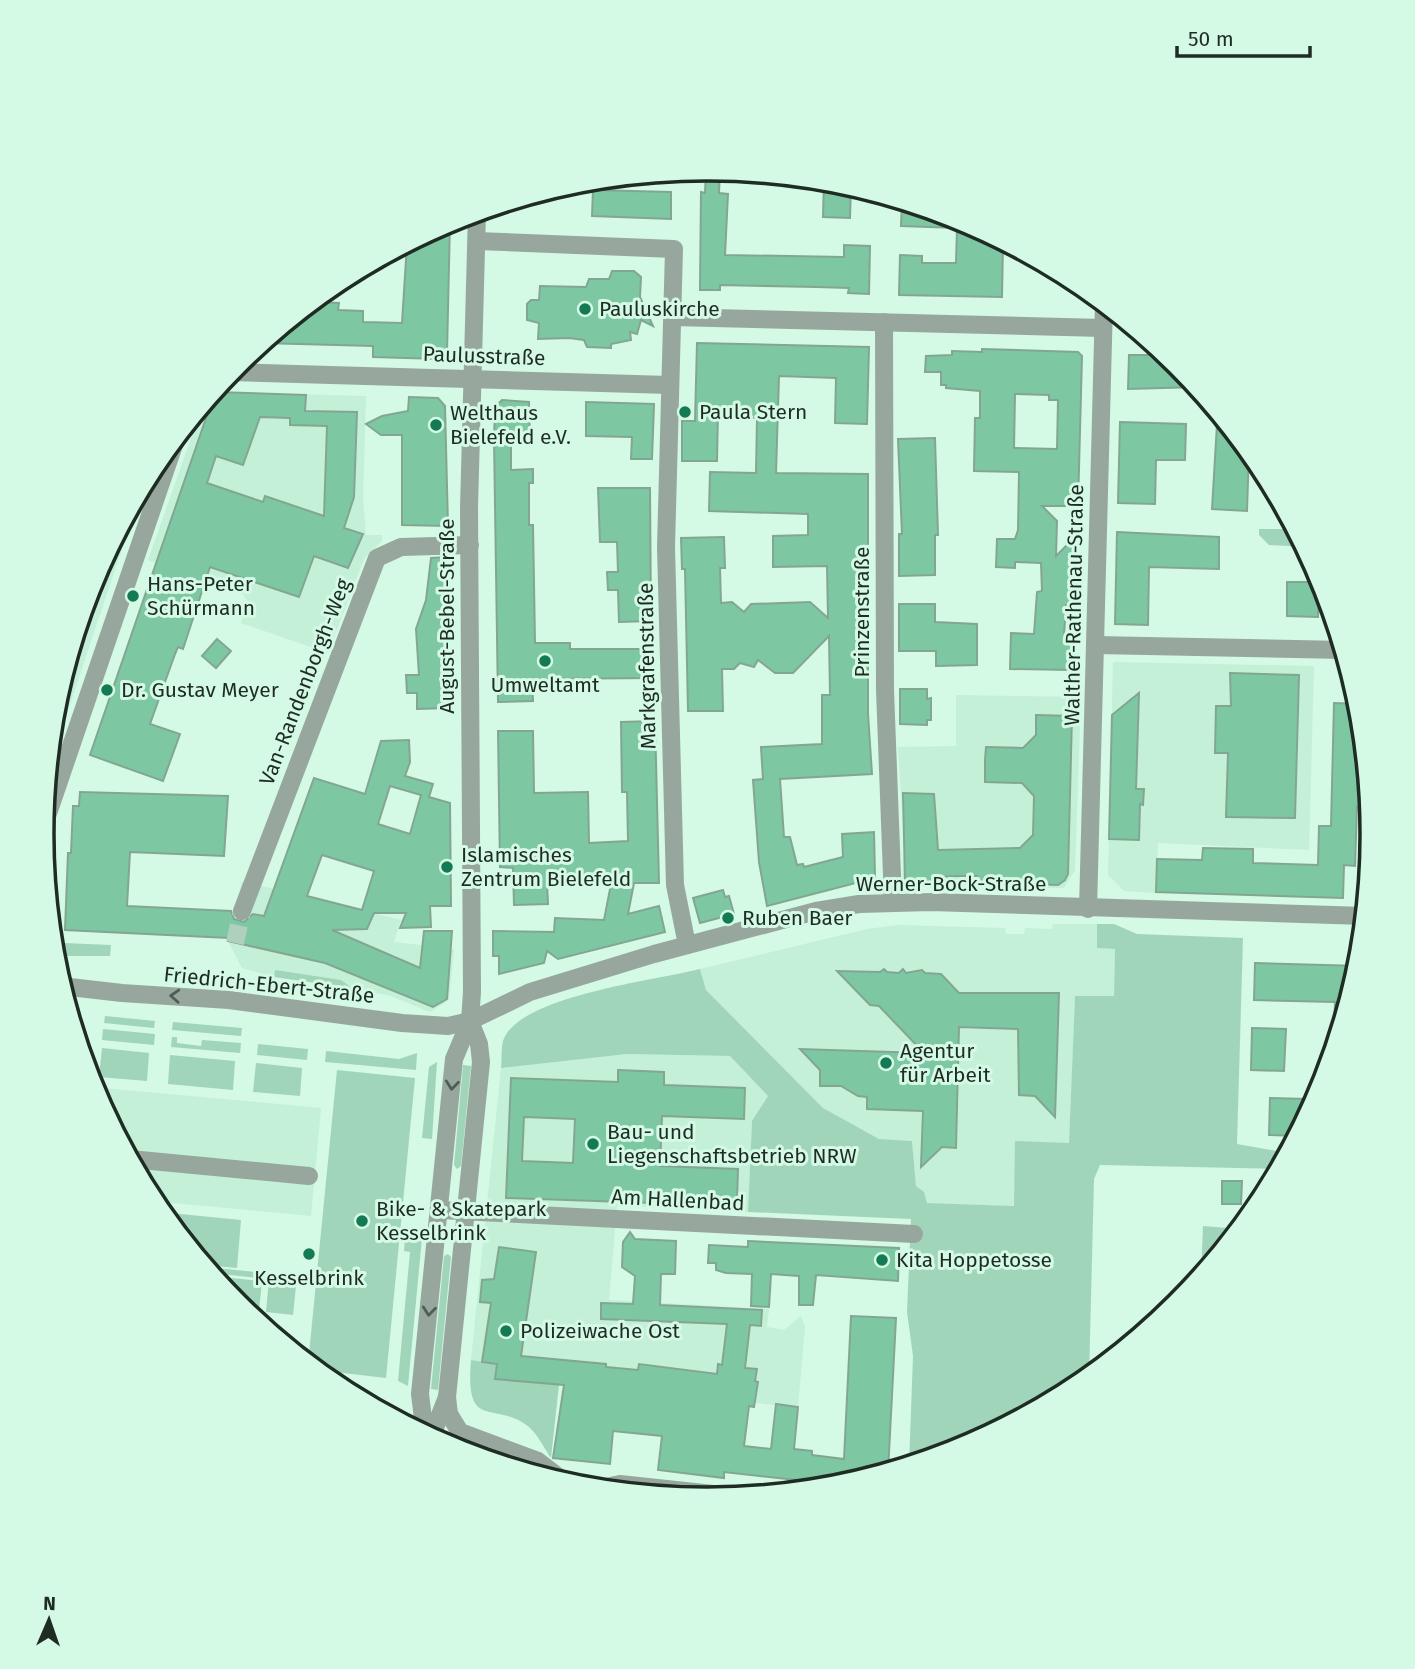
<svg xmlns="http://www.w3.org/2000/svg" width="1415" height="1669" viewBox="0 0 1415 1669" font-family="'Fira Sans',sans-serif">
<rect width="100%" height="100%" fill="#d4f9e5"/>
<g fill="#c3f0d7">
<path d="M214 392 366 396 363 498 366 535H382V541L364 559 328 653 241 623 247 600 241 592 148 560 202 407Z"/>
<path d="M143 486 48 770 55 704 93 579Z"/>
<path d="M1113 662 1314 666 1309 850 1158 843 1156 893 1124 891 1108 875Z"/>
<path d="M956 695 1081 697 1075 870 1064 888 902 886 904 843 898 747 956 746Z"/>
<path d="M242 881 401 920 394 942 454 949 449 1000 430 1012 388 995 274 977 242 968 228 941Z"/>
<path d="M1053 924H1097V948L1115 949 1114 996H1075L1069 1144 1014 1206 927 1203 916 1187 912 1141 879 1139 823 1108 706 990 700 969 867 929 898 925 1005 928 1006 934H1024L1025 928 1052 929Z"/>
<path d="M627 1054 730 1056 768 1096 752 1121 748 1212 617 1206 609 1300 769 1309 767 1327 784 1330 801 1316 805 1326 798 1407 495 1379 497 1364 471 1360 501 1068Z"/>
<path d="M92 1087 321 1108 311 1216 152 1201 108 1117H113V1114L105 1113Z"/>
</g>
<g fill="#a1d5b9">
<path d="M1259 529H1295L1305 547 1269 545 1259 535Z"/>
<path d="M1097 924H1114L1137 934 1243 938 1237 1144 1288 1153 1279 1169 1100 1165 1094 1179 1089 1378 1077 1388 962 1449 909 1466 913 1356 907 1312 911 1219 748 1212 752 1121 768 1096 730 1056 627 1054 501 1068C502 1059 501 1049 503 1041 517 996 658 980 700 969L706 990 823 1108 879 1139 912 1141 916 1186 924 1192 927 1203 1014 1206 1015 1141 1069 1143 1075 996H1114L1115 949 1097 948Z"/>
<path d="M64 943 111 945 110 956H63Z"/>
<path d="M275 970 341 980 352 988 274 977Z"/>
<path d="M105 1016 155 1021 154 1028 104 1023Z"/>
<path d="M173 1022 242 1028 241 1036 172 1030Z"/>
<path d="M103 1029 155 1034 154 1045 102 1040Z"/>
<path d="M172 1037H177V1043L201 1046 202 1040 241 1043 240 1053 171 1047Z"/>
<path d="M258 1044 308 1049 307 1060 257 1055Z"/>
<path d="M102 1048 149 1053 147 1081 99 1077Z"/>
<path d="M326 1051 399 1059 417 1053 416 1070 325 1062Z"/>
<path d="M170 1055 235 1061 233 1090 168 1084Z"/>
<path d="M437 1062 432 1139 422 1138 429 1067Z"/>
<path d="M256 1063 302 1068 300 1096 253 1092Z"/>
<path d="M463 1065 471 1066 461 1166 457 1169 454 1165Z"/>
<path d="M337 1070 415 1078 386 1378 317 1370 308 1364Z"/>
<path d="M160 1212 241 1220 237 1268 204 1265Z"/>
<path d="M1203 1226 1240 1229 1201 1277Z"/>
<path d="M405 1237 422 1238 408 1386 398 1381 410 1252 404 1251Z"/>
<path d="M448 1254 451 1257 438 1390 431 1389 444 1256Z"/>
<path d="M206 1267 297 1276 293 1315 266 1312 269 1279 211 1273Z"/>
<path d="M222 1277 262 1281 259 1311C247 1310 241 1310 232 1299L234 1284 222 1283Z"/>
<path d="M471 1360 497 1364 495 1379 559 1385 551 1458C544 1448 538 1435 529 1427 493 1399 465 1433 471 1360Z"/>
</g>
<g fill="#7dc8a3" stroke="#83a693" stroke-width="2" fill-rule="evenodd">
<path d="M706 169 720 170 719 193 728 194 725 255 844 257V245L870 246 869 294 848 293 849 288 816 287 720 285V290H700L701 192 705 193Z"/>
<path d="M824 180 851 186 850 218 823 217Z"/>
<path d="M593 190 671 192V219L592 216Z"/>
<path d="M902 201 963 220 1003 242 1002 297 899 295 900 255 922 256V263H956L957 228 901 226Z"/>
<path d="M450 221 447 353 440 359 373 357V346L263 343 312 302 339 303 338 310 363 311V322L402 323 407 244Z"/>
<path d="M612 271H634L641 277 640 297 653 326 641 320 637 334 630 332 631 340 611 344V348L587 347 584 340 569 338 538 339 539 323 527 320V304L531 300H539L540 286 586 287 589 279H609Z"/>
<path d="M697 343 869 347 867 424 835 423 836 378 779 376 776 473 868 474V714L872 774 780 779 784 837H790L797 865 803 864 804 867 843 857 842 834 874 832 875 878 767 906 759 862 753 780 763 779 761 747 822 744V695H830L829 636 793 673H775L758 660 754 667 740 663 734 669H722L723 711H688L685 569H682L681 538 724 537 725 568H720L721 603 732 602 744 612 751 604 810 602 828 618 827 566 773 567V536L808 535V514L709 511 710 472 756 473 757 418 745 417V413L718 412 717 461H682V421H695Z"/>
<path d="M982 349 1078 352 1082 356 1078 506H1042L1057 521 1056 556 1077 535 1075 606 1066 605 1064 635H1072L1071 670 1010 669 1011 633 1034 634 1037 592 1042 591 1041 563 1015 562V568L996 567 997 539H1015L1018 530 1019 472 974 471 975 418H980V391L946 388V385H941V372H925L926 356 952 355V351L982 352ZM1015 394 1049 395V400H1058L1057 449 1014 448Z"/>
<path d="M1148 351H1163L1197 387 1128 389 1129 355H1148Z"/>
<path d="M215 392 306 395 305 411 357 412 354 497 344 528 363 534 348 568 314 556 299 597 210 567 183 649 178 647 175 654 150 724 180 734 163 781 90 755ZM260 417 290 418V425L327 426 324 516 265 496 263 502 207 483 216 456 243 465Z"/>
<path d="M409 397 438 398 445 406 448 526 402 525V435H381L366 424 382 416 408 411Z"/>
<path d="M502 400 529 402 530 439 511 438V470L533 469V483H529V525H533L535 643H570V649H654V678L532 679 533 701 498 702 494 438 495 407Z"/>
<path d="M586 402 654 404 652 459H631L632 437 586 436Z"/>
<path d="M1120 422 1186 424 1185 460H1156L1155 504 1118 503Z"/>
<path d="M1217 424 1228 425 1249 450 1247 511 1212 509Z"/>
<path d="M935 438 938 535H935V575L899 576V534H902L898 439Z"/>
<path d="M598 488H650L651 621 619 622 618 590H608L607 572H618L617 542H600Z"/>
<path d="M1117 532 1219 537V569L1149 567 1148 625 1115 624Z"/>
<path d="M447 557 449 708 417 709V693H407L406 675H419L416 629 426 600 431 558Z"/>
<path d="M1287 582H1319L1318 617 1287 616Z"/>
<path d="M899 604H935V622L977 624V665L936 666V651H899Z"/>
<path d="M217 639 231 651 216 668 202 656Z"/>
<path d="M1230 673 1299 675 1295 818 1226 817 1228 753H1215L1216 706H1231Z"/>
<path d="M900 689H927V699L931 698V720H927V725L900 724Z"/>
<path d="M1139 693 1136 789H1144L1143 805 1140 804 1139 840 1109 839 1112 715Z"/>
<path d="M1334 703 1360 704 1370 807H1357L1355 866 1344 865 1343 898 1156 892 1157 859 1202 860 1203 848 1253 849V863L1318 865 1319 826H1331Z"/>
<path d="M1036 715 1072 716 1068 874 1065 880 1058 885 977 882V876H958L937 877V882L905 881 903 793 934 794 938 850 1020 848 1033 835 1034 796 1022 783 985 782V760L986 747 1023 748 1036 735Z"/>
<path d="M655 721 659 883H634L628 914 659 906 665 932 558 959 547 951 544 963 499 974V956H493V931L554 932 555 918 604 920 612 879 556 880V883H547L548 904 514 905 513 868 500 867 498 731H533L534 793 588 792 589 843 628 841 627 792H622L621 722Z"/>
<path d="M409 740 410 762 405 776 433 784 429 797 450 803 451 906H430L431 927 400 928 406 913H374L367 929 332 930 420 968 424 931H452L447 999 433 1007 325 963 228 941 229 938 65 930 68 853H71L73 806H79L80 792 228 796 224 856 130 852 127 906 231 911 234 919 244 922 253 914 264 916 314 778 365 794 381 741ZM390 786 421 795 410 834 378 824ZM322 855 374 871 362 910 307 896Z"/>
<path d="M723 890 725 897 729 896 734 914 700 923 693 898Z"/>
<path d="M1255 963 1360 966 1338 1037 1334 1036 1335 1002 1254 1000Z"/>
<path d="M884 969 887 972 899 973 903 969 906 973 922 970 925 973 941 974 959 993H1059L1055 1117 1035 1096 1019 1095 1018 1029 959 1027 956 1148 942 1147 921 1167 923 1111 867 1109V1097L858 1096 841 1086H820V1070L800 1049 924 1053 879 1006 870 1005 837 971 880 972Z"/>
<path d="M1252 1028 1286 1029 1284 1071 1251 1070Z"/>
<path d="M618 1070 664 1072V1085L745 1088 744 1119 662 1116 660 1166 738 1169 737 1200 654 1197V1203L506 1198 511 1078 618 1082ZM524 1117 575 1119 573 1163 522 1161Z"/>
<path d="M1270 1098 1307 1099 1306 1106H1313L1297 1136 1269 1135Z"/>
<path d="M1222 1181H1242L1241 1204H1222Z"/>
<path d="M630 1232 635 1239 676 1241 675 1274H661L660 1305 762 1310 761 1326 750 1325 745 1368 757 1369 755 1381 758 1382 754 1407 749 1406 744 1446 771 1449 776 1404 798 1407 794 1449 812 1451V1455L844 1459 851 1316 896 1318 888 1472 842 1485 724 1472V1478L658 1470 662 1436 613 1431 610 1464 553 1458 564 1385 495 1379 497 1364 482 1362 491 1303 480 1302 482 1280 494 1279 499 1247 536 1252 521 1356 606 1364V1367L638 1370 639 1364 717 1374 718 1364 722 1365 727 1324 601 1319V1303L633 1304 635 1276 622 1267 623 1242Z"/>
<path d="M748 1241 899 1248 898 1281 816 1275 813 1305H799V1276L771 1274 769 1307 751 1306 752 1274 726 1273 716 1270V1263H708L709 1245 748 1247Z"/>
</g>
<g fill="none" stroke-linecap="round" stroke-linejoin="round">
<path stroke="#b0d0be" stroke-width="18" stroke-dasharray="18 9" stroke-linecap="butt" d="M235 943 242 911"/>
<g stroke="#97a79e" stroke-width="18">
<path d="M477 241 674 249 666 547 675 885 687 945"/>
<path d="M672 317 1103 328"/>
<path d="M884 322 885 690 893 902"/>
<path d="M230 372 669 385"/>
<path d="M81 617 83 618"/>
<path d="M1096 645 1344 650"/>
<path d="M42 831 176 439"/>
<path d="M1088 909 1104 303"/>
<path d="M242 911 377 558 401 547 470 545"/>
<path d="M61 986 122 993 229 1000 402 1023 448 1026 470 1021 530 992 654 954 816 911 859 904 931 902 1365 916"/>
<path d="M130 1159 309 1176"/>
<path d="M439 1210 914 1234"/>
<path d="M447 1397 449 1414 460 1432 538 1461 569 1485"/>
<path d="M425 1435 420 1394 454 1059 470 1021 472 992 469 508 477 212"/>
<path d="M431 1438 447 1397 481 1062 479 1044 470 1021"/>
<path d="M484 1459 494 1462"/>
<path d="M596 1489 620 1484 741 1497"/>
</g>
</g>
<defs><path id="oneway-chevron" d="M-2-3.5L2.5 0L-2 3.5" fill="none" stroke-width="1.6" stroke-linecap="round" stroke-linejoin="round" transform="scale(1.75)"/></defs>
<g stroke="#4e5d55">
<use href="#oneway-chevron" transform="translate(175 996) rotate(-177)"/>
<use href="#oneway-chevron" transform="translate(452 1085) rotate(96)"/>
<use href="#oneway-chevron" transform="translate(429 1311) rotate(96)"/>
</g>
<g fill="#137a53" stroke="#d4f9e5" stroke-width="2.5">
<circle cx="585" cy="309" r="7"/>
<circle cx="685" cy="412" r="7"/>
<circle cx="436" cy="425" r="7"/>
<circle cx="133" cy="596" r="7"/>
<circle cx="545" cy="661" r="7"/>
<circle cx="107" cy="690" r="7"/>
<circle cx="447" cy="867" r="7"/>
<circle cx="728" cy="918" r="7"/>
<circle cx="886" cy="1063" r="7"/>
<circle cx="593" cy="1144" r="7"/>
<circle cx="362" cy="1221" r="7"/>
<circle cx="309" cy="1254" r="7"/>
<circle cx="882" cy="1260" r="7"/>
<circle cx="506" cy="1331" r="7"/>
</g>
<g text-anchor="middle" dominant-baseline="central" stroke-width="6" stroke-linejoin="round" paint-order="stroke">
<g font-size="21" fill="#1e2c24" stroke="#d4f9e5" text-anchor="start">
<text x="599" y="309">Pauluskirche</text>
<text x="699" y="412">Paula Stern</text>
<text x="450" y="413">Welthaus<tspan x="450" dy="24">Bielefeld e.V.</tspan></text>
<text x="147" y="584">Hans-Peter<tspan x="147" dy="24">Schürmann</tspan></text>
<text x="545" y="685" text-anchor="middle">Umweltamt</text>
<text x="121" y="690">Dr. Gustav Meyer</text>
<text x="461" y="855">Islamisches<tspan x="461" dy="24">Zentrum Bielefeld</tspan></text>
<text x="742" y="918">Ruben Baer</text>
<text x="900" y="1051">Agentur<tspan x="900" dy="24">für Arbeit</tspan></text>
<text x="607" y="1132">Bau- und<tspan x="607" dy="24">Liegenschaftsbetrieb NRW</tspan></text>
<text x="376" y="1209">Bike- &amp; Skatepark<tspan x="376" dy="24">Kesselbrink</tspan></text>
<text x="896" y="1260">Kita Hoppetosse</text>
<text x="309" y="1278" text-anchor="middle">Kesselbrink</text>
<text x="520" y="1331">Polizeiwache Ost</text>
</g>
<g font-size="21" fill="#1e2c24" stroke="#d4f9e5">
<text transform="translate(484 356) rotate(2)">Paulusstraße</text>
<text transform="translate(1074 605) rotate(-89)">Walther-Rathenau-Straße</text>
<text transform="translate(862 612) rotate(-90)">Prinzenstraße</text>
<text transform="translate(447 616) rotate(-90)">August-Bebel-Straße</text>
<text transform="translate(647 666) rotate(-91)">Markgrafenstraße</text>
<text transform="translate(305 682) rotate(-69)">Van-Randenborgh-Weg</text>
<text x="951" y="884">Werner-Bock-Straße</text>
<text transform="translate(269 985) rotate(6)">Friedrich-Ebert-Straße</text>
<text transform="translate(678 1200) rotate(3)">Am Hallenbad</text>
</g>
</g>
<path d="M0 0H1415V1669H0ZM54 834a653 653 0 1 1 1306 0a653 653 0 1 1-1306 0Z" fill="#d4f9e5" fill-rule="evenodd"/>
<path fill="none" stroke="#1e2c24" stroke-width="3.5" d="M54 834a653 653 0 1 1 1306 0a653 653 0 1 1-1306 0Z"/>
<g transform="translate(49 1620) rotate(2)" stroke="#d4f9e5" stroke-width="5" paint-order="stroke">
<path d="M0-5L12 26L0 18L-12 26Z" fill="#1e2c24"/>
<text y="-10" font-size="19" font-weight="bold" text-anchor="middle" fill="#1e2c24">N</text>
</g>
<path d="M1177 46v10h133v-10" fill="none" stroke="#1e2c24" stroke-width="3.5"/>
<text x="1188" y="46" font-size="21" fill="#1e2c24" stroke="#d4f9e5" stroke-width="5" paint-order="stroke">50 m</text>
</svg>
